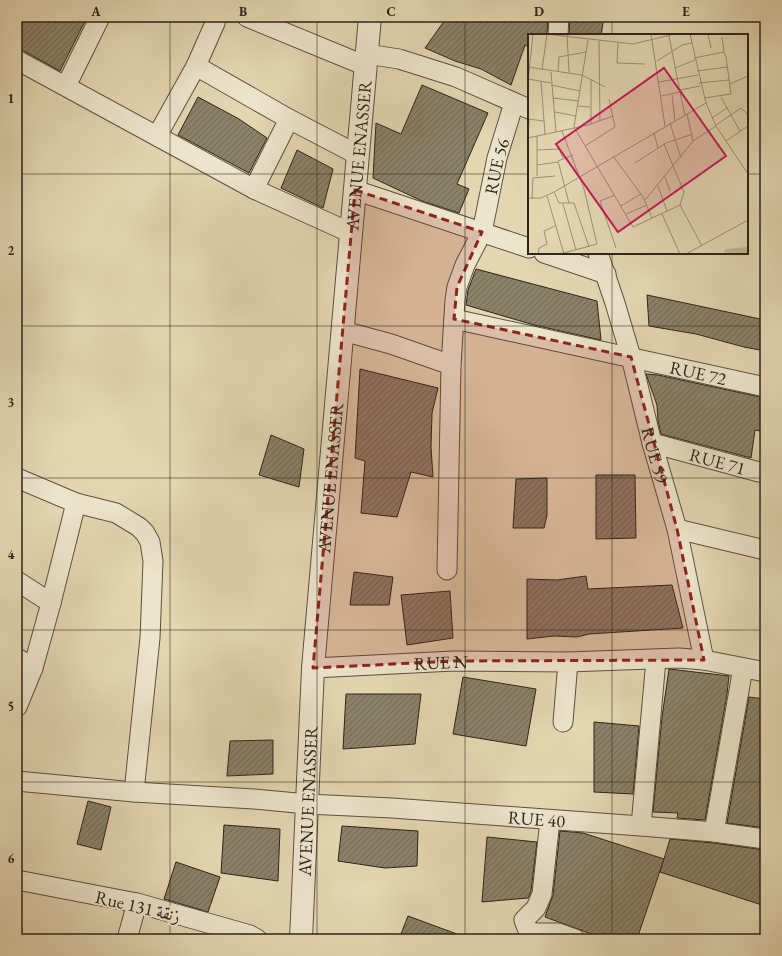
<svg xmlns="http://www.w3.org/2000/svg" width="782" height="956" viewBox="0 0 782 956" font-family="'EB Garamond',Amiri,serif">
<defs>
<pattern id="building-hatch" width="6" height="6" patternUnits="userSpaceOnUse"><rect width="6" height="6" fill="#8b8169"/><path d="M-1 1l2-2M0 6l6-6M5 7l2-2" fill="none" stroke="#726956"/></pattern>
</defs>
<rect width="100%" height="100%" fill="#e3d6b1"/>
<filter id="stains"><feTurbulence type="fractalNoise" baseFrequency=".005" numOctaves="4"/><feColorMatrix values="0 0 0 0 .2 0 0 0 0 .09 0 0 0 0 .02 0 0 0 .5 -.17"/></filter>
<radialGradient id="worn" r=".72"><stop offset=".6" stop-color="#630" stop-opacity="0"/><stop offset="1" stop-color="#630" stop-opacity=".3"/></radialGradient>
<g fill="url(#building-hatch)" stroke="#2c241a">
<path d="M17 17H87L60 71 22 50 17 49Z"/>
<path d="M447 17H548L547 35H529V47L525 45 511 85 481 69 455 61 425 48Z"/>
<path d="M570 17H604L601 35H569Z"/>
<path d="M422 85 488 113 457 184 469 189 459 213 422 201 373 178 376 123 401 134Z"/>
<path d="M198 97 239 119 267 138 249 173 178 135Z"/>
<path d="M297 150 333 169 323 208 281 188Z"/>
<path d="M476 269 597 301 601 340 534 325 466 305 468 290Z"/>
<path d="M647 295 765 320V351L744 347 696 334 649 326Z"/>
<path d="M360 369 438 388 432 413 431 447 433 477 411 472 397 517 361 513 365 461 355 458Z"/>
<path d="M646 374 658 375 765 398V432L755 430 751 458 661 434 658 421 657 405Z"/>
<path d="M271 435 304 449 299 487 259 475Z"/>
<path d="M596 475H635L636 538 596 539Z"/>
<path d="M547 478V515L544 528H513L516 479Z"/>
<path d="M354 572 393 577 389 605H350Z"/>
<path d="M586 576 588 589 672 585 683 628 589 634 577 637 554 636 527 639V579L557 580Z"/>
<path d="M450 591 453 638 407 645 401 595Z"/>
<path d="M669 669 729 676 727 694 705 820 677 818 678 813 653 812 662 717Z"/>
<path d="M463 677 536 689 526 746 453 734Z"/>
<path d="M346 694H421L415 744 343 749Z"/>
<path d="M749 697 765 699V828L727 823Z"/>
<path d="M594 722 639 726 633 794 594 792Z"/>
<path d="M273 740V774L227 776 230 741Z"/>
<path d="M88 801 111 807 101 850 77 844Z"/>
<path d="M224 825 280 829 278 881 221 873Z"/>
<path d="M342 826 418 831 417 866 385 868 338 861Z"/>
<path d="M560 831 583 833 664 859 637 939H605L545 917 553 895Z"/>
<path d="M487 837 537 842 531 891 528 898 482 902Z"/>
<path d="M670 839 713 843 765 850V906L660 872Z"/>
<path d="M176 862 220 877 208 912 164 899Z"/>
<path d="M408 916 465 937V939H399Z"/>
</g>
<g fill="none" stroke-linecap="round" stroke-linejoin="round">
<g stroke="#5a5040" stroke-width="21">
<g id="minor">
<path d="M247 17 366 66"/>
<path d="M558 35 559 17"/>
<path d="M367 54 399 59 456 77 529 109"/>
<path d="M17 60 254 189 351 233"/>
<path d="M196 66 289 119 358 155"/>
<path d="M66 86 100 17"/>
<path d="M157 136 196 66 215 23 216 17"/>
<path d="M254 189 289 119"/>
<path d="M355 190 529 248"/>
<path d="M544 253 606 274"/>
<path id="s1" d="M598 253 615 303 631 357 652 443 677 529 704 660"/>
<path id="s2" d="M454 319 765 387"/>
<path d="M343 331 391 344 451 365"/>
<path id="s3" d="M652 443 759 472"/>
<path d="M17 478 76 503 116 513 139 527 145 533 150 542 153 561 150 638 134 792"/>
<path d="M677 529 765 550"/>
<path id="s4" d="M447 570 451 365 455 300 457 287 465 265 482 232 497 158 514 103"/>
<path d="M17 581 51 603"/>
<path d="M17 658 33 668"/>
<path id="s5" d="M313 668 454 661 568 662 679 658 704 660 765 672"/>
<path d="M17 707 33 668 51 603 76 503"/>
<path d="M563 722 568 662"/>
<path id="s6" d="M17 781 134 792 254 799 307 804 392 808 641 826 714 832 765 839"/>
<path d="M550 820 542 894 536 908 524 920 529 933H558L575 939"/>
<path d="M641 826 656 660"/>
<path d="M714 832 743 668"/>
<path d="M17 880 137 903 250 935 257 939"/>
<path d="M127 939 137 903"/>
</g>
</g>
<g stroke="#5a5040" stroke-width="24">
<g id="tertiary">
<path id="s7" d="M301 939 313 668 370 17"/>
</g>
</g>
<use href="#minor" stroke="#ede4cc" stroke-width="19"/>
<use href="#tertiary" stroke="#ede4cc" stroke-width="22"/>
</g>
<path fill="#8f2418" fill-opacity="0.2" stroke="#8f2418" stroke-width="3" stroke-dasharray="8 5" stroke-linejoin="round" d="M355 190 482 232 457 287 454 319 631 357 677 529 704 660 454 661 313 668Z"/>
<path fill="none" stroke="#2c241a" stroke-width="1" stroke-opacity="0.55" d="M170 17V939M317 17V939M465 17V939M612 17V35M17 174H529M747 174H765M612 253V939M17 326H765M17 478H765M17 630H765M17 782H765"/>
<g text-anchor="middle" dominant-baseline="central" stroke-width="4" stroke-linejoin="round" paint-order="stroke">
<g font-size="18" fill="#2c241a" stroke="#ede4cc">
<text stroke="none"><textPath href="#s7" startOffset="786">AVENUE ENASSER</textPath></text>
<text stroke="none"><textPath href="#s4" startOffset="411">RUE 56</textPath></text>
<text stroke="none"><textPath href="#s2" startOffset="250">RUE 72</textPath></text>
<text stroke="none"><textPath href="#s1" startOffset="210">RUE 59</textPath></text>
<text stroke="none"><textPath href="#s3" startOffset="68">RUE 71</textPath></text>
<text stroke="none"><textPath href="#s7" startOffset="462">AVENUE ENASSER</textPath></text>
<text stroke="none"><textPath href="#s5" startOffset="128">RUE N</textPath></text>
<text stroke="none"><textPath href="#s7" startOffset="138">AVENUE ENASSER</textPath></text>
<text stroke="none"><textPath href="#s6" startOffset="521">RUE 40</textPath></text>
<text transform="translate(138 906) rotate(13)">Rue 131 زنقة</text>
</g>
</g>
<g transform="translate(528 34)">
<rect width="220" height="220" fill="#e3d6b1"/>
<path d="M220 213V220H196L197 215Z" fill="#c4b897"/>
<path fill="none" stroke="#9a8f75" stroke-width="1" d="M18 0 105 10 147 0M39 0 41 38M123 0 137 92M162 0 178 69 188 92 220 140M180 0 183 14M194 3 196 18M71 7 72 87M90 9 89 29 117 30M166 24 196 18 198 23 203 60 176 64M129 27 154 11 164 9M0 33 54 41 77 53M147 34 167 26M14 36 19 0M169 37 199 33M23 38 28 98M30 38 31 23 58 18M0 45 23 49M63 45V90M0 47 5 0M13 47 17 100M131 48 170 41M171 49 201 46M202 50 220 42M23 51 52 57M152 56 172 52M152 58 157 81M144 61 147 87M133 62 152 58 141 2M193 63 212 97M25 64 51 67M50 72 62 73M27 78 48 82M159 80 165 107M184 84 199 74M0 85 16 87M142 89 153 124M188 91 213 74 220 81M46 93 105 193 152 171M46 93 60 6M126 99 130 114M9 102V142M0 104 60 91 85 82M0 104 1 85M198 107 220 92M136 110 156 158 152 171M57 112 87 93 81 65M9 116 31 115 35 124M85 122 115 163 124 184M107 129 138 109 165 100M9 131 30 128M137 143 142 157M130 152 139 177M26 158 31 169H46L61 213M87 161 72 167 88 214M19 162 36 220M0 164H13L26 158 178 69M4 165 5 144 27 142M117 166 165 107 188 92M41 169 30 127 45 121M35 170 48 216M152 171 174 212M93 172 113 160M98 180 119 171M134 180 152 220M10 220 11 214 19 210 16 197 27 192M32 220 69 210 56 155 34 97M158 220 220 186"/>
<path fill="#c2185b" fill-opacity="0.15" stroke="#c2185b" stroke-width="2" d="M136 34 198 122 90 198 28 110Z"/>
<rect width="220" height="220" fill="none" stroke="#2c241a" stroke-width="2"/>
</g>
<rect width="782" height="956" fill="none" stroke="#e3d6b1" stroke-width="44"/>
<rect x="22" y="22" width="738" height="912" fill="none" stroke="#2c241a" stroke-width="1.5"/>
<g font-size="13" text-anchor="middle" font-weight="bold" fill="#2c241a">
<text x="96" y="16">A</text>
<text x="243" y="16">B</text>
<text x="391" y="16">C</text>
<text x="539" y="16">D</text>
<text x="686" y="16">E</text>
<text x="11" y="103">1</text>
<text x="11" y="255">2</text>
<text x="11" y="407">3</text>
<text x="11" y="559">4</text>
<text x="11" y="711">5</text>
<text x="11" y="863">6</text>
</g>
<rect width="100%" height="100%" filter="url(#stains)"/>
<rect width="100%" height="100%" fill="url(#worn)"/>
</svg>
